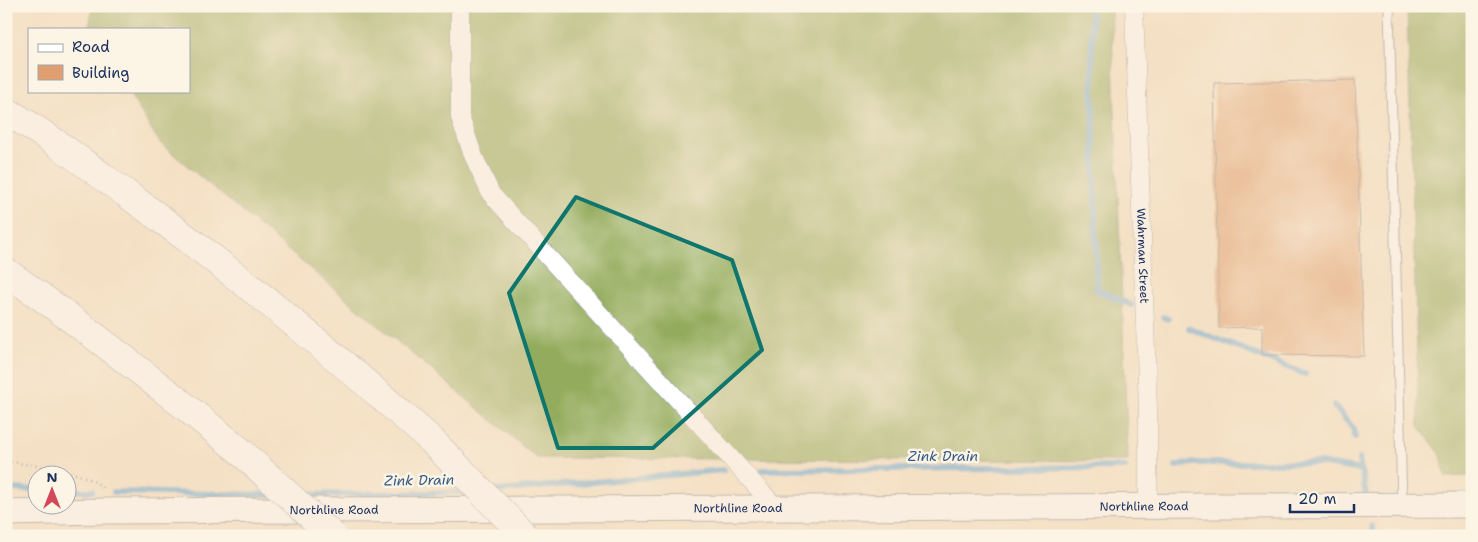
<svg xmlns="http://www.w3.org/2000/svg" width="1478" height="542" viewBox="0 0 1478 542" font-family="'Shantell Sans',sans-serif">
<rect width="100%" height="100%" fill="#fcf5e5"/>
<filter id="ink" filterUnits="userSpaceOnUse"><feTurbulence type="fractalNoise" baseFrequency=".02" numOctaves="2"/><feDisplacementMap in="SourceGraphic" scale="10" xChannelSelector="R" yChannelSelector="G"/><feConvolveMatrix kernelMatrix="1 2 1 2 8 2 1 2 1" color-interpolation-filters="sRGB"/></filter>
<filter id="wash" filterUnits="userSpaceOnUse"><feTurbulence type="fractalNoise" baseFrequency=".0096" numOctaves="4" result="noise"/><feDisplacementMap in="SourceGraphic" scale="20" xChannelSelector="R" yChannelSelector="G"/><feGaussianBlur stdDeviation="1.12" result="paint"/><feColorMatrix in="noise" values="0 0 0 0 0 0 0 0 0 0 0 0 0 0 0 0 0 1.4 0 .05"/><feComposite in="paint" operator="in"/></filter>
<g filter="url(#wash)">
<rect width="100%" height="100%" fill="#f4e0c4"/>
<g fill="#92ab5c" stroke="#566d5d">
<path d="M93 6H163L243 10 247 6H1111L1128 461 537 458 160 143 128 91H189V29H90L89 27Z"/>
<path d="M1407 6H1472V476L1445 477 1441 455 1419 426Z"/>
</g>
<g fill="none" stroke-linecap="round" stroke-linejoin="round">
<g stroke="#62a6d7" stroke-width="6">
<path d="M1091 6 1097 290 1131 305"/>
<path d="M1163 317 1168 319"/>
<path d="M1189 328 1305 374"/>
<path d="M1334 406 1353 428 1355 437"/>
<path d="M1359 459 1367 500"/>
<path d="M1176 466 1192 463H1319L1361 470"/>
<path d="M761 470 1125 467"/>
<path d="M6 489 38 490"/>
<path d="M68 491H92"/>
<path d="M493 491 724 470"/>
<path d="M114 492 275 495"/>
<path d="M300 495 470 492"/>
<path d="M1372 526 1374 536"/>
</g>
</g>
<g id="blocks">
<path fill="#e19e6e" d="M1355 80 1364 356 1262 355V327L1219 328 1214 83Z"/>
</g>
</g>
<g filter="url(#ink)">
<use href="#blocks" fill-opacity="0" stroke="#888891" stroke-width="1"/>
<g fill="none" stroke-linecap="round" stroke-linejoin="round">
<g stroke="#888891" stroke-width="11">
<path id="lane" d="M1389 6 1402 504"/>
</g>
<g stroke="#888891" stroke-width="19">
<g id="street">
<path d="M460 6V117L473 155 491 194 777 509"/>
<path id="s1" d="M1134 6 1148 410V506"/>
</g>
</g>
<g stroke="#888891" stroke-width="27">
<g id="secondary">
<path id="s2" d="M6 513 104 511 1472 505"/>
</g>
</g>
<g stroke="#888891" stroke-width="29">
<g id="highway">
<path d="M6 111C49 136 88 166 128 195 234 271 334 354 431 440"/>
<path d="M6 272C87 328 163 388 239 450"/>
</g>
</g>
<path stroke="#888891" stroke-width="3" stroke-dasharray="1 4" stroke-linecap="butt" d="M6 461C28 465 90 471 102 488"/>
<use href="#lane" stroke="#fff" stroke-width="9"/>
<use href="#street" stroke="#fff" stroke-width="18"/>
<use href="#secondary" stroke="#fff" stroke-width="25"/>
<use href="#highway" stroke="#fff" stroke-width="28"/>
<g stroke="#888891" stroke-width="29" stroke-linecap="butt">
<g id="highway-bridge">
<path d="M431 440 525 536"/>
<path d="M239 450 333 536"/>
</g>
</g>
<use href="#highway-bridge" stroke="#fff" stroke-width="28"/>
</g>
</g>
<path d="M0 0H1478V542H0ZM576 197 732 260 762 350 653 448H558L509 293Z" fill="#f4e0c4" fill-opacity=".55" fill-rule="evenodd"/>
<path fill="none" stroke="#0f766e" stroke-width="4" stroke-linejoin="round" d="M576 197 732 260 762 350 653 448H558L509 293Z"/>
<g text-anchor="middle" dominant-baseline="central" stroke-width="5" stroke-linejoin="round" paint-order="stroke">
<g font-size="12" fill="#1b2f5e" stroke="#fcf5e5">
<text stroke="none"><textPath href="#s1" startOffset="250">Wahrman Street</textPath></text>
<text stroke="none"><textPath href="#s2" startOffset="1138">Northline Road</textPath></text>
<text stroke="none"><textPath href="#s2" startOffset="732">Northline Road</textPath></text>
<text stroke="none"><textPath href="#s2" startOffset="328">Northline Road</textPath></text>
</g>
<g font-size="14" font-style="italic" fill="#345988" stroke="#fcf5e5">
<text x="943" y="456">Zink Drain</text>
<text transform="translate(419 480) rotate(-1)">Zink Drain</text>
</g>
</g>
<rect width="1478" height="542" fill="none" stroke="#fcf5e5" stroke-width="25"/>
<rect x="28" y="28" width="162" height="65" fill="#fcf5e5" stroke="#a2a6af"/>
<rect x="38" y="44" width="25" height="8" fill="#ffffff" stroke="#a2a6af"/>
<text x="72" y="52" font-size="15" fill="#1b2f5e">Road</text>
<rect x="38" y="65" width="25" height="15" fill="#e19e6e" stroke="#a2a6af"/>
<text x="72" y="78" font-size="15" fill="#1b2f5e">Building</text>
<g transform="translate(52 490)"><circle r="24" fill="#fcf5e5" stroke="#a2a6af"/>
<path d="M0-4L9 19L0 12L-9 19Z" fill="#d1495b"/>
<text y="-8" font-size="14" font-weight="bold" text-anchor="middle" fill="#1b2f5e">N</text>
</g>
<path d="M1290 504v8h64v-8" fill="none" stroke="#1b2f5e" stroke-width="2.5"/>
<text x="1298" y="504" font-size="15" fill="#1b2f5e" stroke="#fcf5e5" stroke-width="4" paint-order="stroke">20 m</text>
</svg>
